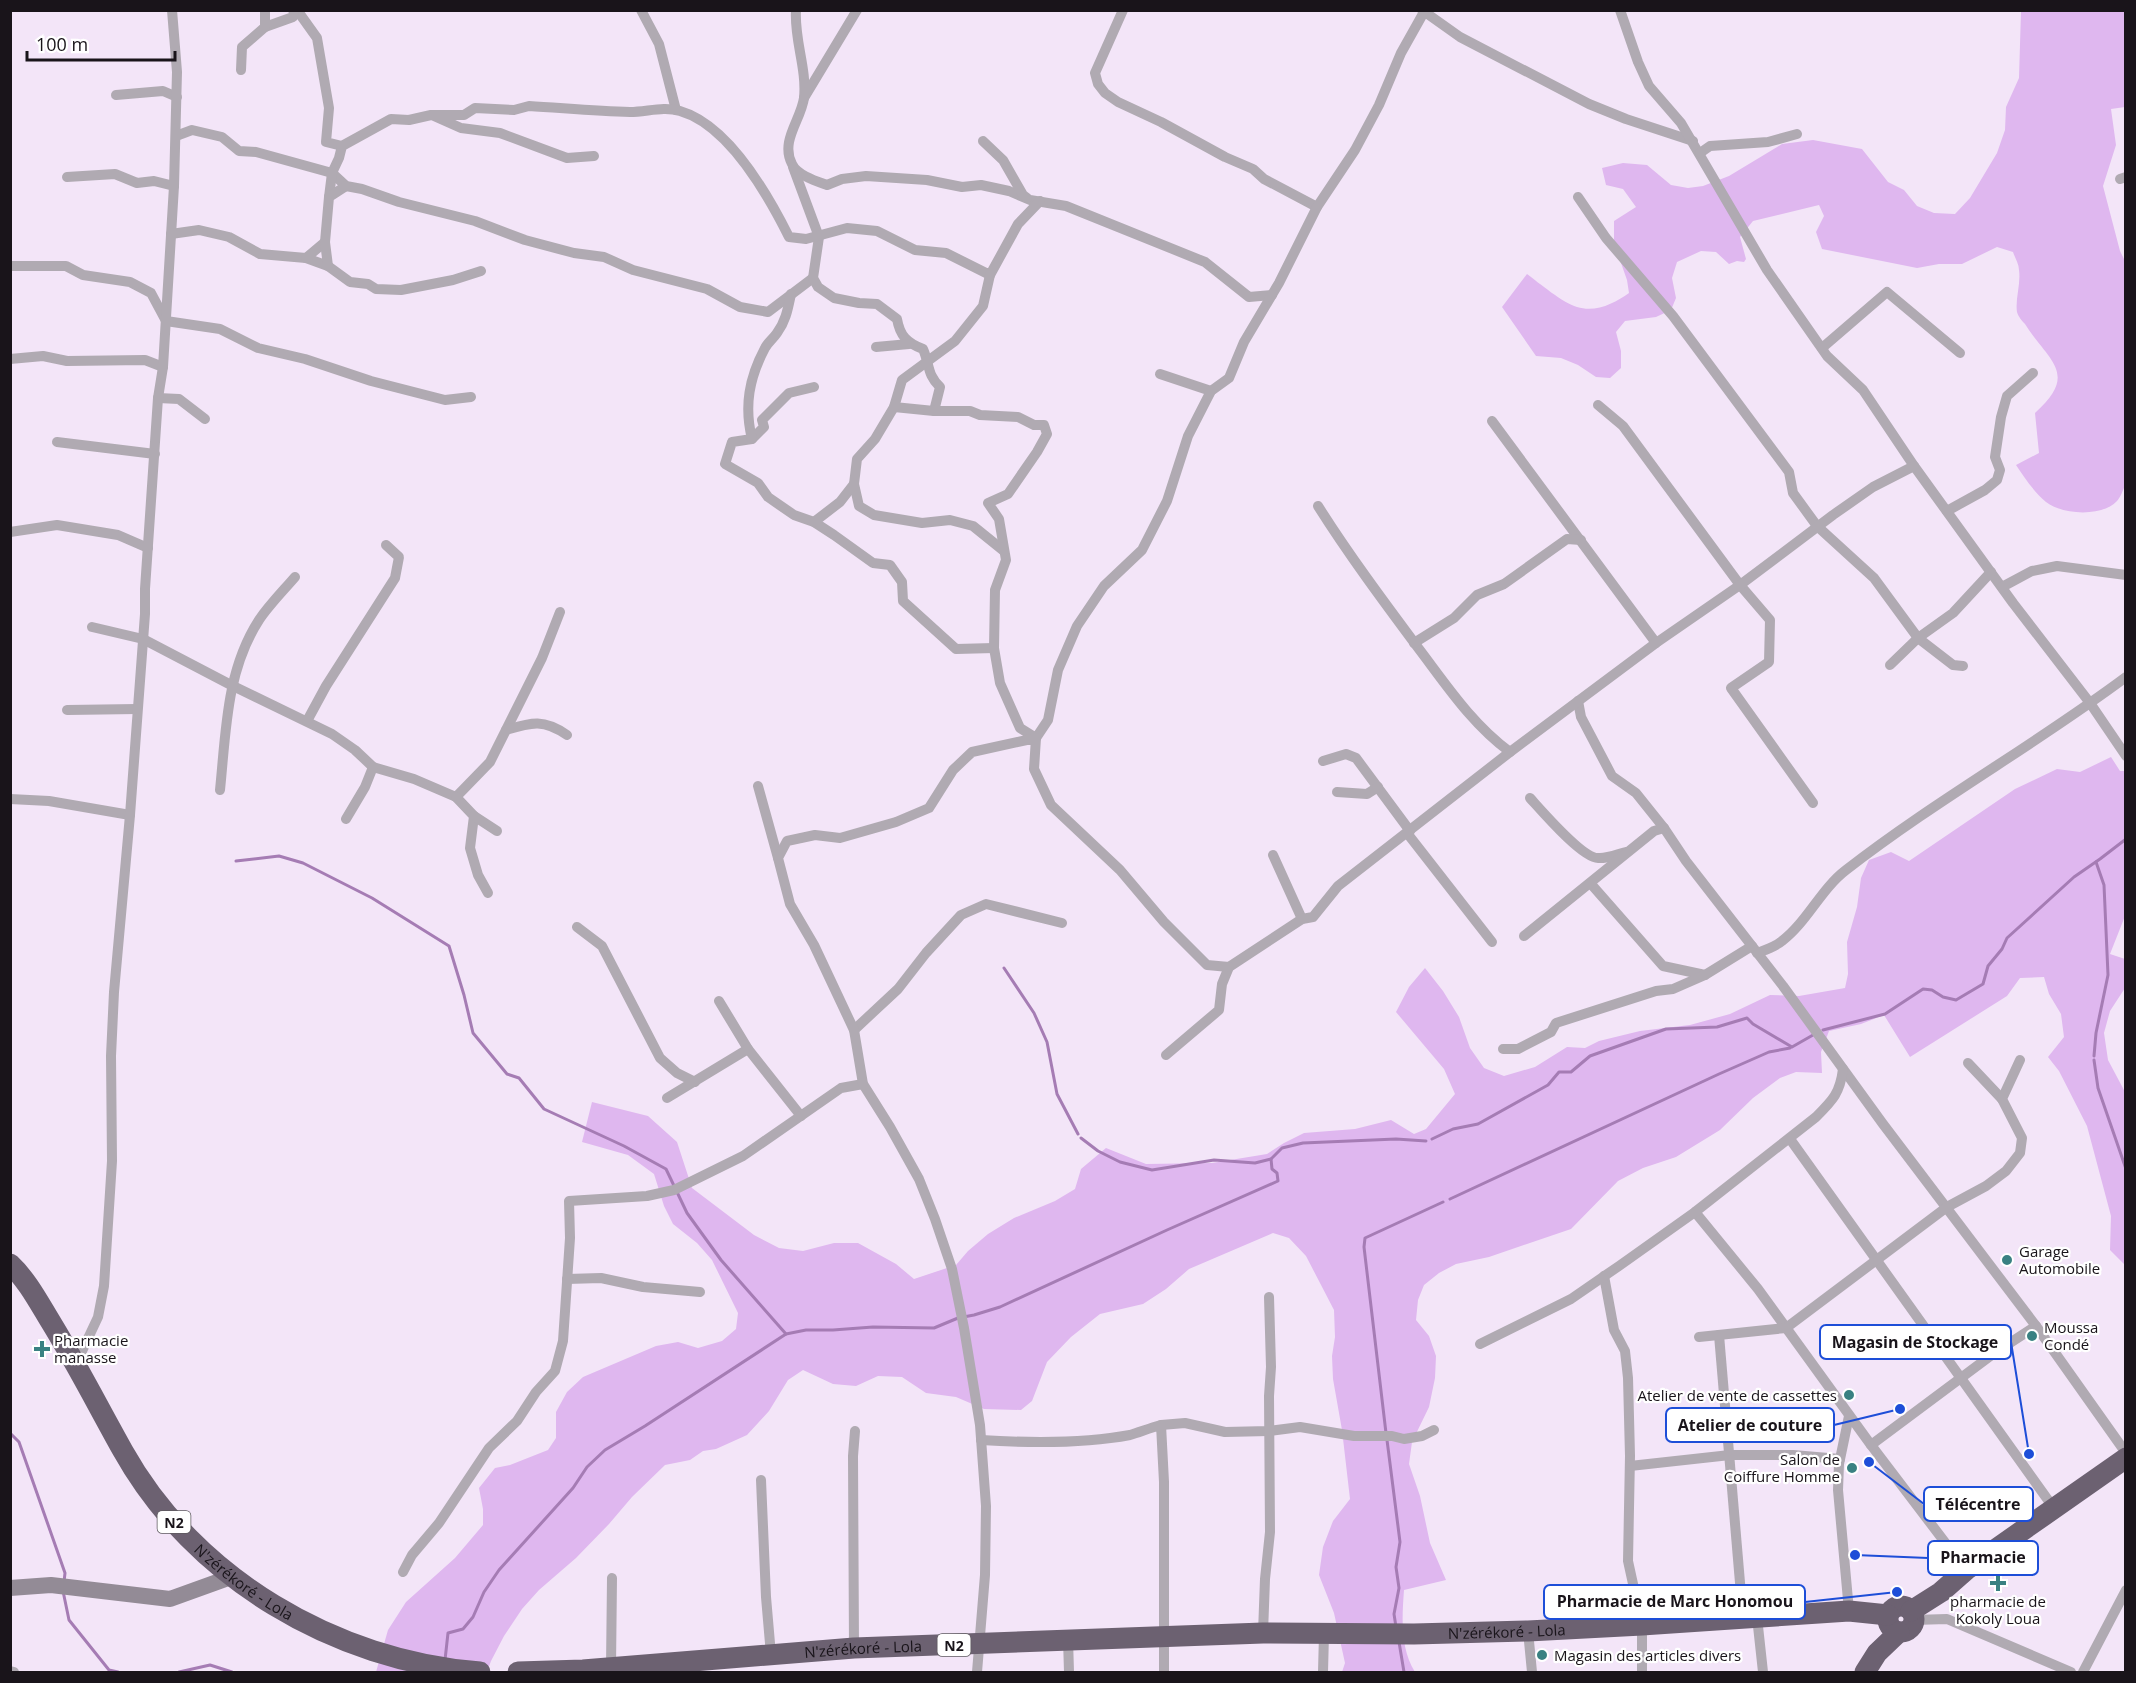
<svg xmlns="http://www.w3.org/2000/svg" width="2136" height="1683" viewBox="0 0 2136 1683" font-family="'Open Sans',sans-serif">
<rect width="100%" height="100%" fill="#f3e5f8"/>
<g fill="#dfb7ef">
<path d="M2021 11H2125V107L2111 109 2116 145 2103 186 2120 251 2125 261 2126 484C2123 489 2121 497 2117 501 2102 517 2063 515 2046 502 2034 492 2024 477 2016 465L2039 453 2035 413C2080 373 2048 361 2025 324 2022 321 2018 316 2017 312 2015 299 2021 284 2019 270 2019 264 2015 258 2013 252L1997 247 1962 264H1939L1917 268 1822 249 1816 232 1824 216 1819 205 1753 221 1740 237 1746 259 1744 262 1737 261 1729 264 1716 252 1701 251 1677 262 1672 278 1676 298 1671 310 1656 317 1625 321 1616 332 1621 351V368L1610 378 1596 377 1578 365 1561 358 1536 356 1502 307 1527 274C1539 283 1563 303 1577 307 1596 313 1615 303 1629 293L1627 280 1614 243V221L1636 207 1623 189 1606 185 1602 168 1623 163 1647 165 1671 185 1688 188 1703 186 1729 176 1782 144 1813 140 1862 149 1888 182 1904 190 1917 206 1934 213 1955 214 1970 198 1997 153 2005 130 2006 107 2019 78Z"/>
<path d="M2111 757 2120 771H2125V916L2110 954 2125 959V988L2110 1011 2104 1033 2108 1060 2125 1092V1265L2110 1250 2111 1216 2087 1126 2059 1071 2048 1057 2064 1037 2061 1014 2049 994 2044 977 2020 978 2007 996 1910 1057 1884 1015 1861 1024 1829 1031 1821 1052 1822 1073 1796 1072 1780 1078 1753 1098 1720 1130 1676 1157 1643 1168 1618 1181 1571 1229 1489 1257 1456 1264 1439 1273 1424 1285 1418 1300 1416 1320 1429 1336 1436 1356 1435 1378 1429 1407 1412 1442 1409 1464 1420 1496 1430 1543 1446 1580 1404 1590C1402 1618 1400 1648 1415 1672H1342L1345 1663 1334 1613 1319 1575 1323 1547 1333 1521 1350 1499 1342 1430 1333 1379 1332 1356 1335 1337 1334 1310 1306 1256 1289 1238 1273 1233 1189 1269 1166 1289 1143 1304 1100 1314 1071 1337 1047 1362 1032 1401 1021 1410 984 1409 956 1397 926 1393 902 1377 878 1376 856 1386 833 1384 803 1370 788 1380 769 1411 747 1435 716 1449 703 1451 690 1460 665 1465 632 1497 609 1524 576 1558 539 1590 522 1609 504 1636 491 1661 487 1672H376L388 1630 406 1602 455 1558 483 1525V1509L479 1488 495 1468 510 1465 548 1450 556 1438V1412L567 1392 583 1377 656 1346 678 1342 698 1348 722 1341 736 1329 738 1313 712 1260 697 1243 673 1224 664 1206 654 1174 628 1155 582 1142 592 1102 648 1116 677 1142 692 1188 754 1235 779 1248 803 1251 834 1243H858L896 1264 914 1279 956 1265 968 1251 988 1234 1014 1218 1055 1201 1075 1189 1081 1169 1106 1148 1146 1164 1212 1163 1267 1154 1284 1143 1304 1133 1355 1129 1391 1120 1414 1134 1426 1129 1455 1094 1444 1069 1396 1012 1409 987 1425 968 1443 991 1459 1017 1470 1048 1484 1068 1504 1076 1535 1067 1567 1047 1585 1048 1599 1041 1640 1031 1690 1025 1730 1014 1770 995 1799 996 1845 988 1848 974 1847 942 1857 907 1861 878 1869 860 1891 852 1909 861 2015 789 2057 769 2080 772Z"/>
</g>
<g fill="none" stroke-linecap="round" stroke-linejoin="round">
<g stroke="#a57cb4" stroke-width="3">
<path d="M236 861 279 856 303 863 372 898 449 946 464 995 473 1033 507 1074 519 1078 544 1109 624 1146 666 1169 687 1213 721 1260 786 1334"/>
<path d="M1004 968 1034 1013 1047 1042 1057 1094 1078 1134"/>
<path d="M1823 1030 1885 1014 1923 989 1932 990 1943 997 1956 1000 1983 984 1988 966 2002 949 2007 938 2074 877 2100 859 2126 839"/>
<path d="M2094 1056 2096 1033 2108 975 2104 885 2096 862"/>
<path d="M2094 1060 2098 1088 2126 1169"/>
<path d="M1081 1138 1098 1151 1120 1162 1152 1170 1214 1160 1255 1163 1271 1159 1282 1148 1303 1143 1396 1139 1426 1141"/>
<path d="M1432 1139 1453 1129 1478 1124 1548 1085 1559 1072H1571L1590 1056 1666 1029 1717 1027 1747 1018 1753 1024 1792 1047 1813 1035"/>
<path d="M1450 1199 1719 1074 1769 1052 1790 1048"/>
<path d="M10 1433 19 1442 65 1573 64 1582"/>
<path d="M1386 1433 1364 1247 1365 1238 1443 1202"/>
<path d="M1387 1440 1400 1542 1396 1567 1399 1588 1394 1614 1396 1627"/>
<path d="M63 1591 69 1620 109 1670 118 1672"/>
<path d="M1399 1642 1404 1672"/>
<path d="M445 1660 448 1633 463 1629 473 1617 484 1592 499 1570 573 1488 587 1467 605 1450 645 1426 786 1334 806 1330H833L873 1327 934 1328 958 1318 974 1315 1000 1307 1167 1230 1278 1181 1277 1173 1272 1169 1271 1159"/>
<path d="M179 1672 210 1665 232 1672"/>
</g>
<g stroke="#b0aab2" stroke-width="10">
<path d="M297 10 317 38 329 108 326 142 342 146"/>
<path d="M641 10 659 44 676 110"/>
<path d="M796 10C794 40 807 68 804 98 801 120 780 141 792 164 797 175 816 181 827 185L842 179 866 176 927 180 962 187 981 185 1009 191 1030 200 1066 206 1205 262 1249 297 1272 295"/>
<path d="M1123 10 1095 73 1098 84 1105 93 1118 102 1161 122 1225 157 1253 169 1264 179 1317 207"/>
<path d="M1422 10 1460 37 1589 104 1626 119 1693 141"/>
<path d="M1620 10 1638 62 1649 86 1681 123 1767 270 1827 356 1863 390 1914 466 2013 603 2090 703 2126 756"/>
<path d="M265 27 293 17 294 10"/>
<path d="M241 70 242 47 265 27V10"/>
<path d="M116 95 163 91 177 97"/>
<path d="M804 98 857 10"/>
<path d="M434 116 461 128 500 133 567 158 594 156"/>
<path d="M176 136 192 130 222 137 239 151 256 152 332 173 346 186 362 189 399 202 475 221 525 240 574 253 604 257 633 270 707 289 740 307 768 312 813 278"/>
<path d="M983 141 1003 160 1023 195 1027 198"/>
<path d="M1700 153 1710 146 1768 142 1797 134"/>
<path d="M793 167 819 237 813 278 818 287 834 298 859 303 877 304 897 319C900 336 907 343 923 349 930 365 927 375 940 387L934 411"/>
<path d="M67 177 115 174 137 183 154 181 174 186"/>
<path d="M2120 179 2126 177"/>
<path d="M329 197 332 173 339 158 342 146 391 119 409 120 431 115H464L475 108 514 110 529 106C563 108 596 111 630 112 647 112 663 106 680 111 729 125 768 195 789 237L806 239 847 228 877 231 915 250 946 253 990 275 1018 224 1040 201"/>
<path d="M1578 197 1606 238 1673 316 1789 472 1793 493 1817 526 1874 578 1918 638 1953 665 1963 666"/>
<path d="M171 234 199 230 229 237 260 254 306 258 328 266 350 282 368 284 376 289 401 290 453 280 481 271"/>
<path d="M306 258 325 242"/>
<path d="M10 266H66L83 275 130 282 151 293 166 321 220 329 258 348 305 359 371 381 445 400 471 397"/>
<path d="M328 266 325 242 329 197 346 186"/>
<path d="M876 347 909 344"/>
<path d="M1822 348 1887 292 1960 353"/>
<path d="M10 359 43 356 67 361 145 360 163 367"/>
<path d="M1160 374 1211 391"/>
<path d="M814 387 789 393 762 420 764 427 752 439 732 442 725 464 758 483 768 497 794 515 814 522 834 535 873 563 890 565 902 582 903 601 956 649 994 648"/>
<path d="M158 398 179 399 205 419"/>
<path d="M1598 405 1623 426 1740 585 1770 620 1769 662 1731 688 1813 803"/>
<path d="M894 407 934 411H970L980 415 1018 417 1034 425H1044L1047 434 1037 452 1008 494 988 503 999 519 1006 560 995 590 994 648 1000 683 1020 728 1036 738 1048 720 1058 670 1077 626 1104 586 1142 550 1167 501 1188 436 1211 391 1229 378 1244 342 1279 283 1317 207 1355 150 1379 105 1401 53 1424 12"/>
<path d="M1492 421 1656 643"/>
<path d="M752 439C744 406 749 378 765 348 768 342 773 339 777 333 786 321 788 308 791 294"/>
<path d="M57 442 155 454"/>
<path d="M854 484 859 506 874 515 922 523 950 520 973 526 1004 551"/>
<path d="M1318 506C1349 555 1384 602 1419 649 1447 686 1472 724 1510 752"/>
<path d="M1947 511 1985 490 1997 480 2000 470 1995 457 2001 417 2007 396 2033 373"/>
<path d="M814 522 840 502 854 484 857 459 875 439 894 407 902 380 955 341 983 306 990 275"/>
<path d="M10 532 57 525 118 535 148 548"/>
<path d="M2002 587 2032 571 2057 566 2126 575"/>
<path d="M92 627 143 639 231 685 332 734 355 750 373 767 414 779 456 797 490 762 542 658 560 612"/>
<path d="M1414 643 1454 618 1477 595 1504 584 1567 539 1581 540"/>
<path d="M1890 665 1918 638 1953 613 1991 572"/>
<path d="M1578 701 1581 717 1612 776 1636 793 1664 828 1686 861 1783 986 1883 1124 2036 1326 2126 1453"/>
<path d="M67 710 137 709"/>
<path d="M307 721 326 686 395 578 399 557 386 545"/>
<path d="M506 730C532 722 544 719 567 735"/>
<path d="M1323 761 1346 754 1356 758 1410 831"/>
<path d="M758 786 778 858"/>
<path d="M220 790C226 732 226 671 259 620 269 605 283 591 295 577"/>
<path d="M1337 792 1367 794 1378 787"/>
<path d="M456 797 474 816 470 848 478 875 488 893"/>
<path d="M1530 798C1541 810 1582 858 1598 858 1606 859 1618 854 1626 852"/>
<path d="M10 799 49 801 130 815"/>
<path d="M474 816 497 831"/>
<path d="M346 819 365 787 373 767"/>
<path d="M1407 833 1492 942"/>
<path d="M1273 855 1302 919"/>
<path d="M1591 884 1663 966 1705 975"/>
<path d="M577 927 602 946 660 1058 677 1073 695 1082"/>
<path d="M1524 936 1654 831 1664 828"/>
<path d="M1757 953C1765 950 1775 947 1782 941 1807 922 1821 889 1846 870 1936 800 2035 745 2126 677"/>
<path d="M719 1001 748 1049"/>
<path d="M854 1030 898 989 926 953 961 915 986 904 1062 923"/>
<path d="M1503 1049H1518L1551 1032 1556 1023 1656 991 1673 989 1705 975 1752 946"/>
<path d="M1166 1055 1219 1010 1222 984 1229 967 1302 919 1313 917 1338 886 1510 752 1656 643 1740 585 1833 515 1873 487 1914 466"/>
<path d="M1968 1063 2002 1099"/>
<path d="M667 1098 748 1049 801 1116"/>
<path d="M1790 1139 2053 1507"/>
<path d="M1695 1212 1758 1289 1871 1445 1966 1570"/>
<path d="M1604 1276 1614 1330 1625 1351 1628 1378 1630 1456 1628 1561 1642 1625V1672"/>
<path d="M567 1279 601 1278 643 1287 700 1292"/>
<path d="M1719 1335 1743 1618"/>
<path d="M1699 1337 1786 1328 1947 1207 1986 1186 2006 1171 2020 1153 2022 1138 2002 1099 2020 1060"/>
<path d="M1480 1344 1571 1299 1619 1266 1695 1212 1816 1117C1833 1100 1840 1093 1843 1069"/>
<path d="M76 1364 98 1317 104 1286 112 1161 111 1056 114 992 130 815 145 614V589L158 398 163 367 174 186 177 72 172 10"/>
<path d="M1161 1425 1185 1423 1225 1432 1269 1431 1300 1427 1354 1436H1392L1404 1439 1422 1436 1434 1430"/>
<path d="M981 1440C1029 1443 1082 1444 1130 1435 1140 1432 1150 1428 1161 1425L1164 1482V1672"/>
<path d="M1871 1445 1993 1354 2036 1326"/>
<path d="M1630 1466 1730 1455H1793L1840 1459"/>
<path d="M761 1480 766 1597 771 1655"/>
<path d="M403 1572 412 1555 439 1523 489 1448 517 1421 536 1392 555 1371 563 1341 570 1238 569 1201 647 1196 674 1190 743 1156 841 1088 863 1084"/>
<path d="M1849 1611 1838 1490 1839 1464 1849 1416"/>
<path d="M1757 1617 1763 1672"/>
<path d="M1914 1620 1947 1619 2071 1672"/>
<path d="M1528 1631 1532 1672"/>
<path d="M1263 1633 1265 1579 1270 1532 1269 1396 1271 1367 1269 1297"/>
<path d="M1068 1639 1069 1672"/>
<path d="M854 1648 853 1456 855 1431"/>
<path d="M611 1667 612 1578"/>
<path d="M10 1671 14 1672"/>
<path d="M977 1672 985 1575 986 1506 980 1425 964 1328 952 1269 935 1219 919 1179 890 1127 863 1084 854 1030 814 945 790 904 778 858 787 841 815 835 840 838 896 822 929 808 953 770 972 752 1036 738 1034 769 1051 805 1120 870 1164 922 1207 965 1229 967"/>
<path d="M1323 1672 1324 1634"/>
<path d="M2083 1672 2126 1590"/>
</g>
<path stroke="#938b96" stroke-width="16" d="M10 1588 51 1585 170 1599 231 1577"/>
<g stroke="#6c6171" stroke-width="21">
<path id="s1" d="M10 1264C28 1281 39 1303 52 1324 77 1365 99 1408 123 1451 194 1578 335 1661 480 1672"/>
<circle cx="1901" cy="1619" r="13"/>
<path d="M1911 1611 1941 1592 1966 1570 2126 1458"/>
<path id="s2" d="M518 1672 583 1670 854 1648 1263 1633 1414 1634 1528 1631 1642 1625 1849 1611 1888 1615"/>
<path d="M1865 1672 1877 1653 1899 1632"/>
</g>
</g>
<g fill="#398182" stroke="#fff" stroke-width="2">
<circle cx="2007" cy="1260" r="6"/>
<circle cx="2032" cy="1336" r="6"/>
<path d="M39 1340h6v6h6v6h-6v6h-6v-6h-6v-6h6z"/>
<circle cx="1849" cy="1395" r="6"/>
<circle cx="1852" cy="1468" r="6"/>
<path d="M1995 1574h6v6h6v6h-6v6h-6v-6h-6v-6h6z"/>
<circle cx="1542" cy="1655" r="6"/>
</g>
<g text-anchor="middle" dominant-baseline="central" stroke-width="4.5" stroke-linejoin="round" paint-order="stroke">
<g fill="#fff" stroke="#5e5a5f" stroke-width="1.5">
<rect x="157.5" y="1511" width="33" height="22" rx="4.5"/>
<rect x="937.5" y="1634" width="33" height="22" rx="4.5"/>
</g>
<g font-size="14" font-weight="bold" fill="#19141a">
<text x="174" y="1522">N2</text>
<text x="954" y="1645">N2</text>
</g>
<g font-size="15" fill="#19141a" stroke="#fff" text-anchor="start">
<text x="2019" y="1251">Garage<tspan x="2019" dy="17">Automobile</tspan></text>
<text x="2044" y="1327">Moussa<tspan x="2044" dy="17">Condé</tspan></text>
<text x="54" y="1340">Pharmacie<tspan x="54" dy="17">manasse</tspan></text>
<text x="1837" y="1395" text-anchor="end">Atelier de vente de cassettes</text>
<text x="1840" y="1459" text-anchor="end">Salon de<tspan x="1840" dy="17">Coiffure Homme</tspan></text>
<text x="1998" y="1601" text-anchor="middle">pharmacie de<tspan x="1998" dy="17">Kokoly Loua</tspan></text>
<text x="1554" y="1655">Magasin des articles divers</text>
</g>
<g font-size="15" fill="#19141a" stroke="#fff">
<text stroke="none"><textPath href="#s1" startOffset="399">N'zérékoré - Lola</textPath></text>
<text stroke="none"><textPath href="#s2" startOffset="990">N'zérékoré - Lola</textPath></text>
<text stroke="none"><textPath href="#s2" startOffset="346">N'zérékoré - Lola</textPath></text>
</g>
</g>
<path fill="none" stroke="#1d4ed8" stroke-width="2" d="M2029 1454L2011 1342M1900 1409L1834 1425M1869 1462L1924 1504M1855 1555L1928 1558M1897 1592L1805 1602"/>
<g fill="#1d4ed8" stroke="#fff" stroke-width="2">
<circle cx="2029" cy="1454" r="6"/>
<circle cx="1900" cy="1409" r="6"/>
<circle cx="1869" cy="1462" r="6"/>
<circle cx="1855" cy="1555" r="6"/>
<circle cx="1897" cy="1592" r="6"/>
</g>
<g fill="#fff" stroke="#1d4ed8" stroke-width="2">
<rect x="1820" y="1325" width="191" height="34" rx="6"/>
<rect x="1666" y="1408" width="168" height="34" rx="6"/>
<rect x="1924" y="1487" width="109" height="34" rx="6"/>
<rect x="1928" y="1541" width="110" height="34" rx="6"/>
<rect x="1544" y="1585" width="261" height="34" rx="6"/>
</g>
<g font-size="16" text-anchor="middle" font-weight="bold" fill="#19141a">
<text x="1915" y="1348">Magasin de Stockage</text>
<text x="1750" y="1431">Atelier de couture</text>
<text x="1978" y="1510">Télécentre</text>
<text x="1983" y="1563">Pharmacie</text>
<text x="1675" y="1607">Pharmacie de Marc Honomou</text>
</g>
<rect width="2136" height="1683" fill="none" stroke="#19141a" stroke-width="24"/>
<path d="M27 51v9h148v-9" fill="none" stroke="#19141a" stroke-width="3"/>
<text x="36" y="51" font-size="18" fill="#19141a" stroke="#ffffff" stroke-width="4.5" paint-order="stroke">100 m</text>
</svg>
